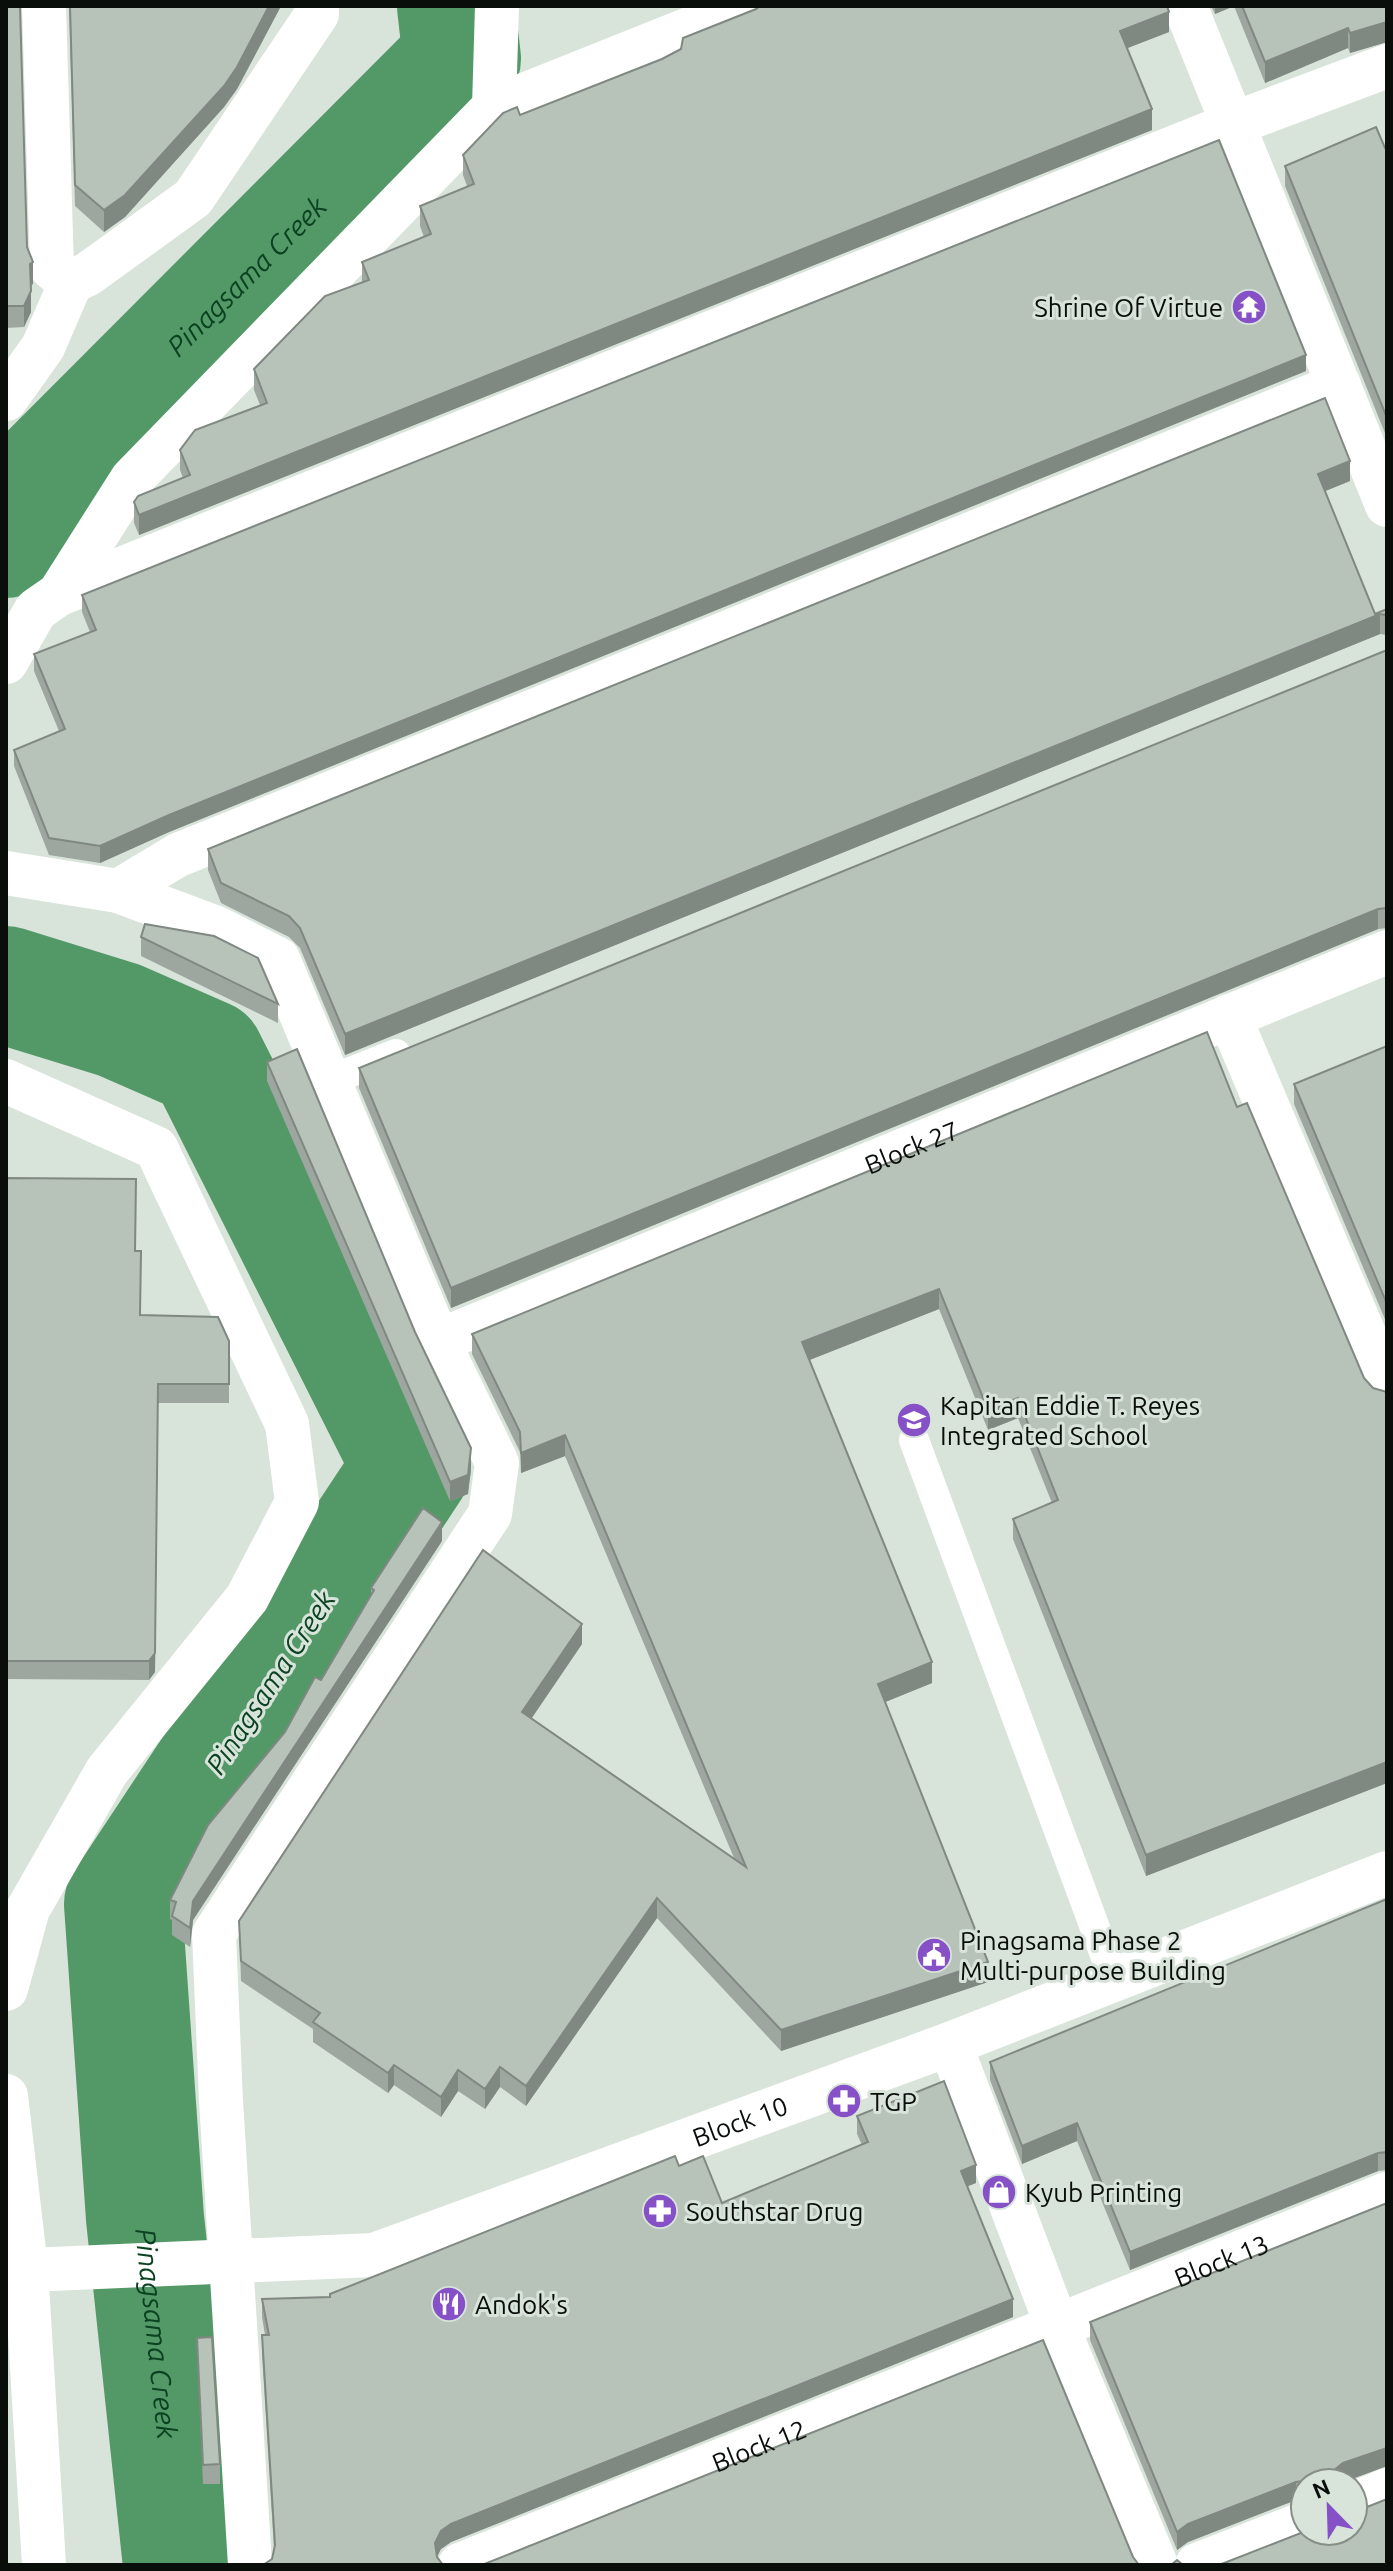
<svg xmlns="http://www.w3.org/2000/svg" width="1393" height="2571" viewBox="0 0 1393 2571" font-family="Ubuntu,sans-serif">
<rect width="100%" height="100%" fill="#d8e3da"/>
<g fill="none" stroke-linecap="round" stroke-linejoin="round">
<g stroke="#539967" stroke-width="118">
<path id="s1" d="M6 539 39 483 462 59 456 6"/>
<path id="s2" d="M6 985 119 1020 206 1058 412 1467 123 1904 145 2218 182 2565"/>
</g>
<g stroke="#fff" stroke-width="30">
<path d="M328 1081 396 1054"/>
<path d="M914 1440 1114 1979"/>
</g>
<path stroke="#fff" stroke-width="44" d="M250 2565 221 2101 214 1934 490 1514 497 1463 438 1341"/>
<g stroke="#fff" stroke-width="44">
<path d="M44 6 52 268 71 282 88 274 193 198 317 14V6"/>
<path d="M494 107 497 6"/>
<path d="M6 399 43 347 71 282"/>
<path d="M59 594 132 479 494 107 747 6"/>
<path d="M6 662 36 610 59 594 1233 124"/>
<path d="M6 873 118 891 178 855 1339 385"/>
<path id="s3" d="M118 891 217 928 278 959 438 1341 1387 952"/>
<path d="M1229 1016 1387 1388"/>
<path d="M6 1081 156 1148 287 1424 297 1502 247 1598 107 1771 28 1909 6 1989"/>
<path d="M950 2044 1057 2326 1156 2565"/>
<path d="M6 2096 26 2268 44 2565"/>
<path d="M1353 2504 1387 2490"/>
<path id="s4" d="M460 2565 1387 2194"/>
<path d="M1197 2565 1305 2523"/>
</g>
<g stroke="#fff" stroke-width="44">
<path d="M1185 6 1387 505"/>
<path d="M1233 124 1387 66"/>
<path id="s5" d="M6 2271 374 2255 950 2044 1387 1873"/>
</g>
</g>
<g fill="#9da79f">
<path d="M6 6 27 247 33 284 30 285 31 312 24 327 6 328Z"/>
<path d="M69 6H281L237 89 224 107 125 217 104 232 75 206Z"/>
<path d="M1211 6H1387V42L1350 53 1348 48 1265 83 1234 6 1215 14Z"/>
<path d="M1169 32 1127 48 1152 130 139 535 134 523V502L183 478 180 470V450L260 405 254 390V369L362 282V262L424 237 420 226V206L467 186 463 175V155L520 115Z"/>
<path d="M1385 148H1387V438L1285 186V166Z"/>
<path d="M1306 371 169 832 100 863 49 855 14 766V750L59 731 34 671V654L90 632 82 612V595Z"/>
<path d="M1350 481 1325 491 1375 614 1387 609V635L1380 634 345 1055 300 948 289 937 221 903 208 870V849Z"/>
<path d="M1387 650V928L1378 929 451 1308 359 1088V1068Z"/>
<path d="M141 937 278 1004V1023L141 956Z"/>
<path d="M1387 1046V1324L1294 1104V1084Z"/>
<path d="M267 1062 471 1467 468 1494 450 1501 267 1081Z"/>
<path d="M1237 1107 1364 1378 1373 1388 1387 1392V1783L1146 1876 1013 1539V1519L1052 1503 1018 1418 988 1430 939 1309 809 1360 932 1683 885 1702 988 1982 781 2051 657 1918 526 2106 500 2087 485 2109 458 2091 441 2117 394 2085 388 2093 313 2042V2029L241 1981 239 1921 582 1644 532 1718 734 1858 565 1456 521 1473 520 1452 472 1354V1334Z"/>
<path d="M6 1178 135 1251 140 1315 229 1341V1403H158L155 1672 149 1680 6 1679Z"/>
<path d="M442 1541 193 1920 190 1947 172 1935V1920L170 1919V1900L321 1680 371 1596V1588Z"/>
<path d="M1387 1899V2170L1378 2171 1130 2270 1077 2141 1022 2164 990 2080V2062Z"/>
<path d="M857 2116 976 2183 967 2186 1013 2317 451 2542 441 2549 272 2559 274 2549 262 2353V2335H265L262 2317V2299L330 2297 679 2166 722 2203 862 2145 857 2134Z"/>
<path d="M1387 2203V2466L1341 2483H1305V2499L1296 2500 1188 2542 1177 2550 1090 2340V2322Z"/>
<path d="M197 2338 220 2464V2484H203Z"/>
</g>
<g fill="#808882">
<path d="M269 6H281L237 89 224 107 125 217 104 232V210Z"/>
<path d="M1215 6H1234L1215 14Z"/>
<path d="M1169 12V32L1120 51V31Z"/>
<path d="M1387 22V42L1350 53V33Z"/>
<path d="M1348 28V48L1265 83V62Z"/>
<path d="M1152 109V130L139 535V515Z"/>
<path d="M33 262V284L30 286V264Z"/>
<path d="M31 291V312L24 327V306Z"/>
<path d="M1306 355V371L169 832 100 863V846L169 815Z"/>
<path d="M1350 461V481L1318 494V474Z"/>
<path d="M1380 614V634L345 1055V1034Z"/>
<path d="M1378 909V929L451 1308V1288Z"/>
<path d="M939 1289V1309L802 1363V1342Z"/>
<path d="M1018 1398V1418L988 1430V1410Z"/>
<path d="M158 1403 155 1672 149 1680V1661Z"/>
<path d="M565 1435V1456L521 1473V1453Z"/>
<path d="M471 1448V1467L468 1494 450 1501V1482Z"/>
<path d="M442 1522V1541L193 1920 190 1947V1928L193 1901Z"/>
<path d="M582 1624V1644L522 1732V1712Z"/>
<path d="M932 1662V1683L878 1705V1684Z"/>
<path d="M1387 1762V1783L1146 1876V1855Z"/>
<path d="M657 1898V1918L526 2106V2086Z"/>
<path d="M988 1962V1982L781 2051V2030Z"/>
<path d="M394 2065V2085L388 2093V2073Z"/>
<path d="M500 2067V2087L485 2109V2089Z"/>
<path d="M458 2070V2091L441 2117V2097Z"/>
<path d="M1077 2123V2141L1022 2164V2146Z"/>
<path d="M1378 2153V2171L1130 2270V2252Z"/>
<path d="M976 2165V2183L961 2189V2171Z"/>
<path d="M1013 2299V2317L451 2542 441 2549 435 2561V2543L441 2531 451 2524Z"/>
<path d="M1387 2448V2466L1341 2483H1328L1333 2471 1343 2463Z"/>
<path d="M1296 2482V2500L1188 2542 1177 2550V2532L1188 2524Z"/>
</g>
<g fill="#b7c2b9" stroke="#808882" stroke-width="2">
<path d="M6 6H20L27 247 33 262 30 264 31 291 24 306H6Z"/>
<path d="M70 6H269L237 67 224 86 125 195 104 210 75 185Z"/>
<path d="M760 6H1167L1169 12 1120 31 1152 109 139 515 134 502 138 496 190 475 180 450 195 430 267 403 254 369 325 296 369 280 362 262 431 234 420 206 474 184 463 155 503 113 517 107 520 115 662 59 681 49 683 38 756 9Z"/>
<path d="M1242 6H1387V22L1350 33 1348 28 1265 62Z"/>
<path d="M1376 127 1385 148H1387V418L1285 166Z"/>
<path d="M1219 140 1306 355 169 815 100 846 49 838 14 750 65 729 34 654 96 630 82 595Z"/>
<path d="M1325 398 1350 461 1318 474 1375 614 1387 609V615L1380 614 345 1034 300 928 289 916 221 883 208 849Z"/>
<path d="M1387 650V908L1378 909 451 1288 359 1068Z"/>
<path d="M145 924 214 936 258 958 278 1004 141 937Z"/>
<path d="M1207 1032 1237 1107 1247 1103 1364 1378 1373 1388 1387 1392V1762L1146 1855 1013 1519 1058 1500 1018 1398 988 1410 939 1289 802 1342 932 1662 878 1684 988 1962 781 2030 657 1898 526 2086 500 2067 485 2089 458 2070 441 2097 394 2065 388 2073 313 2022 320 2013 241 1961 239 1921 483 1550 582 1624 522 1712 746 1867 565 1435 521 1453 520 1432 472 1334Z"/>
<path d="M1387 1046V1304L1294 1084Z"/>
<path d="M297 1049 415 1332 471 1448 468 1475 450 1482 267 1062Z"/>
<path d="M6 1178 136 1179 135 1251H141L140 1315 218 1317 229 1341V1384H158L155 1653 149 1661H6Z"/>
<path d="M423 1508 442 1522 193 1901 190 1928 172 1916 176 1902 170 1900 208 1825 285 1732 315 1677 321 1680 374 1590 371 1588Z"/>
<path d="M1387 1899V2152L1378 2153 1130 2252 1077 2123 1022 2146 990 2062Z"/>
<path d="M944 2081 976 2165 961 2171 1013 2299 451 2524 441 2531 435 2543 437 2557 443 2565H263L272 2559 275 2545 262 2335H269L262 2299 330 2297V2294L675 2156 679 2166 703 2156 722 2203 868 2142 857 2116Z"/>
<path d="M1387 2203V2448L1343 2463 1333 2471 1329 2483H1315L1310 2480 1296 2482 1188 2524 1177 2532 1090 2322Z"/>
<path d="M212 2337 220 2464 203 2465 197 2338Z"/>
<path d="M1043 2340 1133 2557 1139 2565H482Z"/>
<path d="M1387 2499V2565H1219L1306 2531H1353V2510L1362 2509Z"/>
<path d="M1177 2560 1183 2565H1171Z"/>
</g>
<defs>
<g id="temple-disc" transform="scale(1.8)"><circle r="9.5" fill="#8650c7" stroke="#d8e3da"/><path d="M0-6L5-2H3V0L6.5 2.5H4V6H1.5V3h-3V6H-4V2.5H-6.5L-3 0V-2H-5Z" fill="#fff"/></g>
<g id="school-disc" transform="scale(1.8)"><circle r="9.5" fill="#8650c7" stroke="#d8e3da"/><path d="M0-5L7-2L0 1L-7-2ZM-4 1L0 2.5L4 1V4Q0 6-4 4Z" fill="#fff"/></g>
<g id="civic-disc" transform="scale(1.8)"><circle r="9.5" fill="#8650c7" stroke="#d8e3da"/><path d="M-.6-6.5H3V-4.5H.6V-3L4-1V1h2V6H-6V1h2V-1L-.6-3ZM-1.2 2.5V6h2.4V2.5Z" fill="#fff"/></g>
<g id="pharmacy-disc" transform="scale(1.8)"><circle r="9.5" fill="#8650c7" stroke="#d8e3da"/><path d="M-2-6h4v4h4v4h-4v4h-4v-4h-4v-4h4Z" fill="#fff"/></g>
<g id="shop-disc" transform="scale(1.8)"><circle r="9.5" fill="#8650c7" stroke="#d8e3da"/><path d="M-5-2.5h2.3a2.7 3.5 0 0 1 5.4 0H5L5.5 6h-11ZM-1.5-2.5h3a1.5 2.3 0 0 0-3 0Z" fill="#fff"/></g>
<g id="restaurant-disc" transform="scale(1.8)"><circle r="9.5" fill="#8650c7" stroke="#d8e3da"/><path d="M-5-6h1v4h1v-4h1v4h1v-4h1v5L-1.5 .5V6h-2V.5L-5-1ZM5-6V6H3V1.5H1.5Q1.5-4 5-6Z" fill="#fff"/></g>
</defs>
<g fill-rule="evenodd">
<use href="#temple-disc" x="1249" y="307"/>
<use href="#school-disc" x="914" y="1420"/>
<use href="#civic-disc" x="934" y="1955"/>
<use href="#pharmacy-disc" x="844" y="2101"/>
<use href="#shop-disc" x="999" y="2192"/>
<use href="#pharmacy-disc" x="660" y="2211"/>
<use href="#restaurant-disc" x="449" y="2304"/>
</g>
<g text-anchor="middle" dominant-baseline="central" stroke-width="6" stroke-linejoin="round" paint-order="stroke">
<g font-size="26" fill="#0a0e0b" stroke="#d8e3da" text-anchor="start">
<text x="1223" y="307" text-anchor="end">Shrine Of Virtue</text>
<text x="940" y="1405">Kapitan Eddie T. Reyes<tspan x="940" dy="30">Integrated School</tspan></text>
<text x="960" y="1940">Pinagsama Phase 2<tspan x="960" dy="30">Multi-purpose Building</tspan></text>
<text x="870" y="2101">TGP</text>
<text x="1025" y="2192">Kyub Printing</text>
<text x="686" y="2211">Southstar Drug</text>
<text x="475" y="2304">Andok's</text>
</g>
<g font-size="26" fill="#0a0e0b" stroke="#d8e3da">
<text stroke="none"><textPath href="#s3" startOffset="1100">Block 27</textPath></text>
<text stroke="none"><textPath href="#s5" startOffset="758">Block 10</textPath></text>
<text stroke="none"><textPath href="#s4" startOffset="820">Block 13</textPath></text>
<text stroke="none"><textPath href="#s4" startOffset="322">Block 12</textPath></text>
</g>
<g font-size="28" font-style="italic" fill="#0b4221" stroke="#d8e3da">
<text stroke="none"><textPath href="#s1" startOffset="358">Pinagsama Creek</textPath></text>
<text transform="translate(270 1682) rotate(-57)">Pinagsama Creek</text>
<text stroke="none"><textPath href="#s2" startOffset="1626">Pinagsama Creek</textPath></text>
</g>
</g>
<rect width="1393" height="2571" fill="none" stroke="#0a0e0b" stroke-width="16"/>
<g transform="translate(1329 2507) rotate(337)"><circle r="38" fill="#d8e3da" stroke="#868e87" stroke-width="2"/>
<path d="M0-6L14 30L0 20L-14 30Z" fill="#8650c7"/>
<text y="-12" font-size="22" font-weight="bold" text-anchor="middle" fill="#0a0e0b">N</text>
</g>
</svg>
